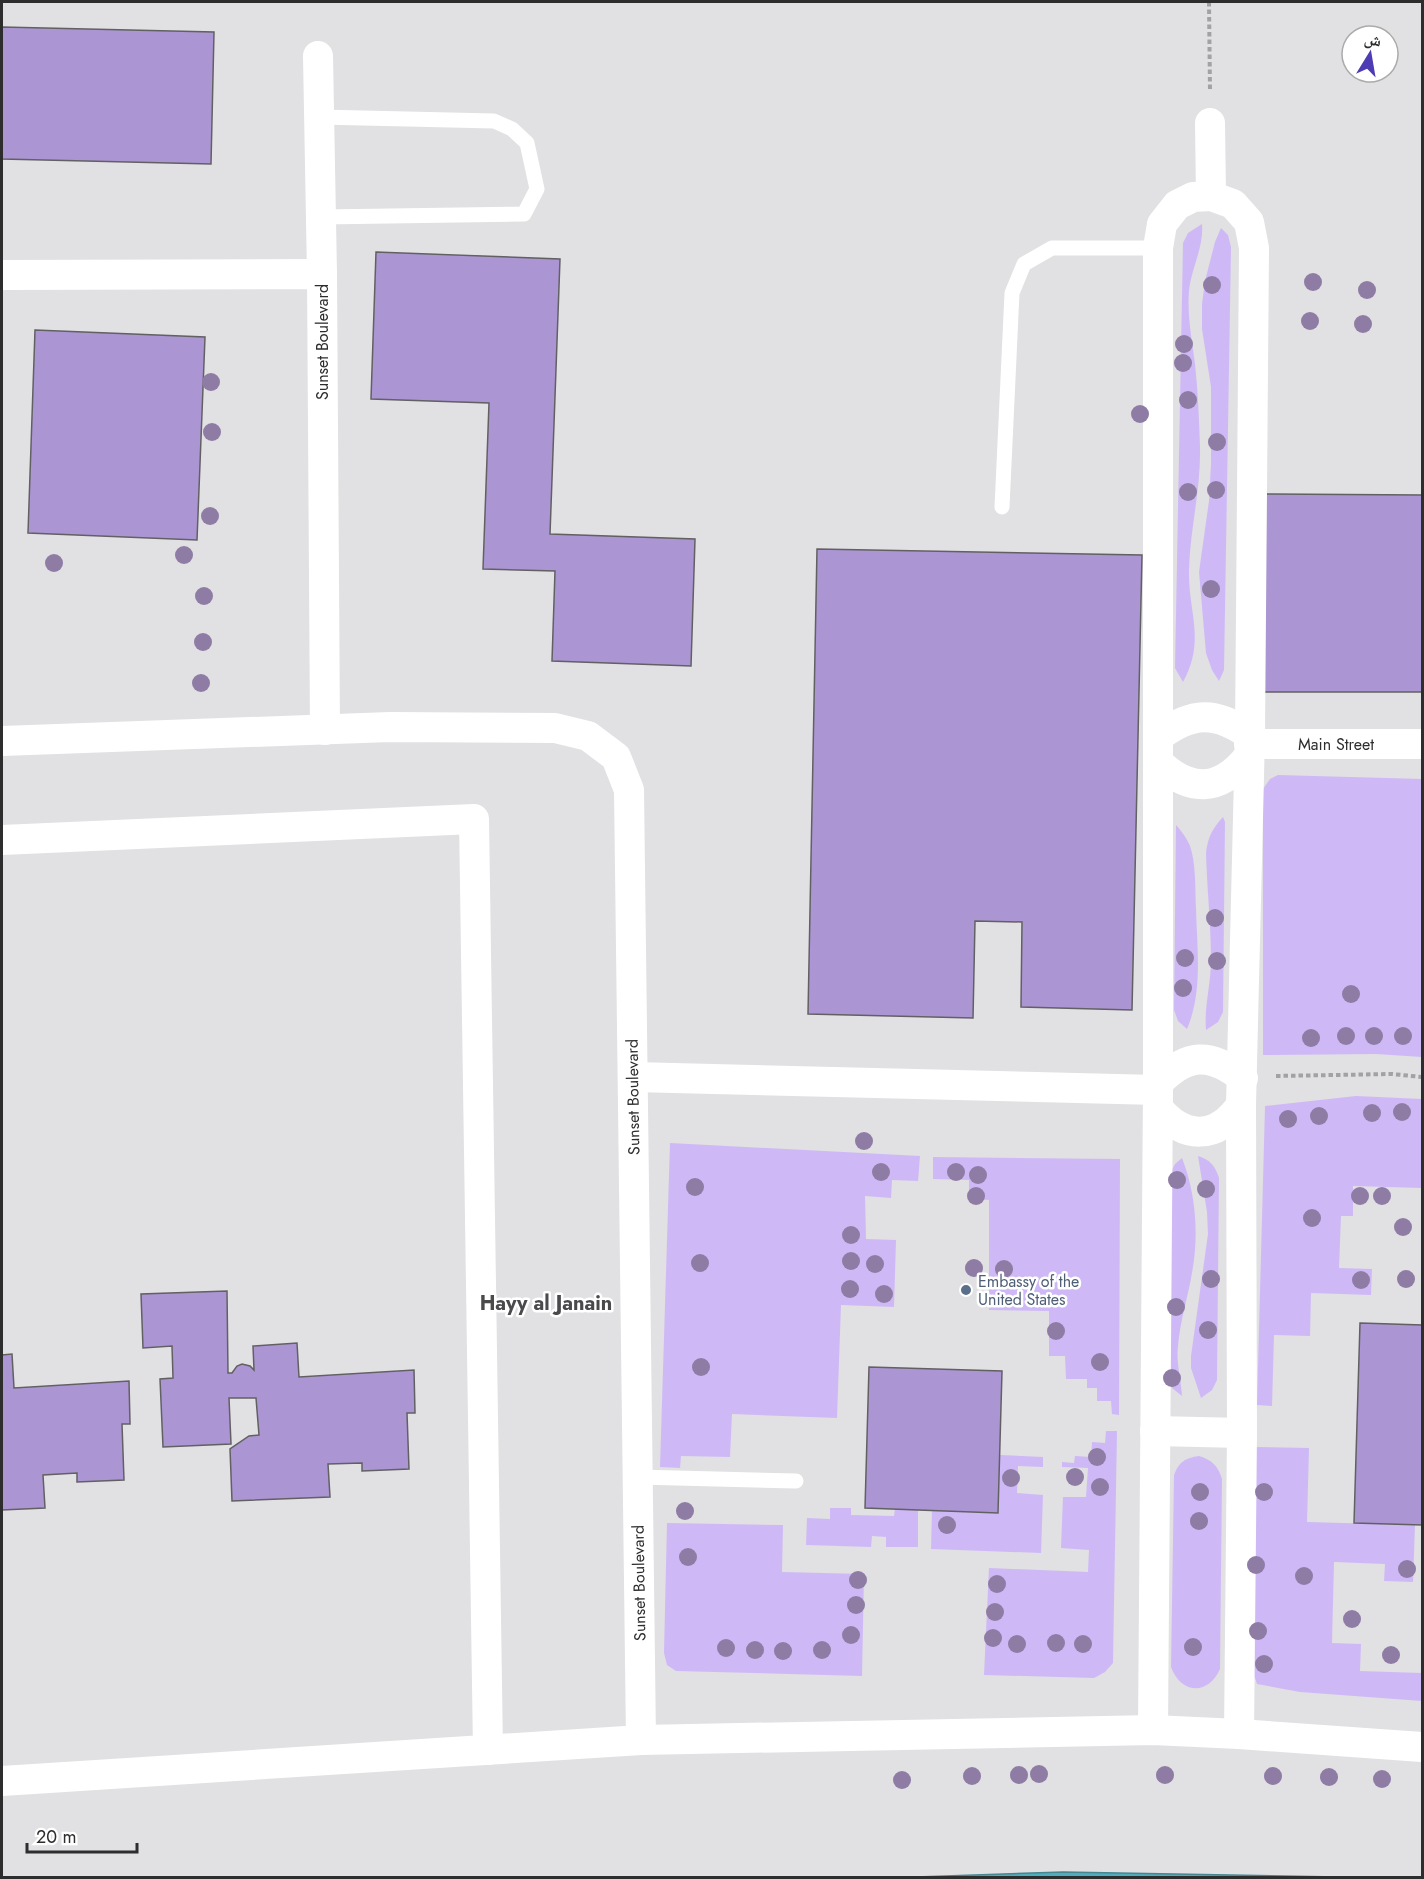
<svg xmlns="http://www.w3.org/2000/svg" width="1424" height="1879" viewBox="0 0 1424 1879" font-family="Jost,'Noto Naskh Arabic',sans-serif">
<rect width="100%" height="100%" fill="#e1e0e3"/>
<g fill="#ceb9f6">
<path d="M1202 224C1204 247 1191 269 1189 291 1187 315 1192 341 1195 364 1198 392 1199 419 1200 447 1201 489 1190 529 1189 570 1188 612 1206 640 1183 682L1175 668 1183 243 1188 233Z"/>
<path d="M1221 228 1228 235 1231 247 1224 670 1219 681 1212 670 1206 653 1199 572 1209 501 1211 464V387L1202 329V304L1205 281 1215 242Z"/>
<path d="M1278 775 1422 779V1057L1376 1054 1263 1055V789L1270 779Z"/>
<path d="M1223 817 1225 822 1223 1012 1218 1022 1206 1030C1204 1007 1211 984 1211 960 1211 925 1207 889 1206 853 1208 837 1212 829 1223 817Z"/>
<path d="M1176 825C1183 833 1190 842 1192 853 1196 871 1195 890 1196 909 1197 948 1203 992 1187 1029L1178 1021 1174 1010Z"/>
<path d="M1356 1096 1422 1099V1188L1353 1186V1216H1341L1339 1268 1372 1269 1371 1295 1311 1293 1310 1336 1274 1335 1272 1406 1257 1405 1265 1106Z"/>
<path d="M670 1143 920 1156 918 1181 892 1180 891 1198 865 1196 866 1239 896 1240 894 1307 841 1305 837 1418 732 1414 730 1457 681 1456 680 1468 660 1467Z"/>
<path d="M1198 1156C1210 1160 1215 1165 1219 1178L1217 1380 1212 1390 1201 1398 1191 1368V1356L1208 1234 1207 1212Z"/>
<path d="M933 1157 1120 1159 1119 1415 1112 1414 1111 1401H1097V1388H1087V1379H1066L1065 1356H1049V1311L989 1310V1200L969 1199V1180L933 1179Z"/>
<path d="M1182 1158C1196 1194 1199 1235 1192 1273 1188 1297 1180 1321 1178 1346 1176 1363 1181 1379 1182 1396L1172 1388 1168 1377 1170 1174 1175 1164Z"/>
<path d="M1106 1431H1117L1113 1663 1105 1672 1094 1678 984 1675 989 1568 1088 1572 1089 1550 1061 1548 1063 1497H1086L1088 1468 1062 1467V1462L1074 1463 1075 1456 1091 1457 1092 1442 1105 1443Z"/>
<path d="M1254 1447 1309 1448 1307 1522 1415 1525 1413 1582 1384 1581 1385 1564 1334 1562 1332 1643 1361 1644 1360 1671 1422 1673V1701L1300 1692 1257 1684 1250 1663Z"/>
<path d="M1000 1455 1043 1457V1467L1018 1466 1017 1493 1043 1495 1041 1553 931 1549 932 1510 998 1513Z"/>
<path d="M1199 1456C1212 1460 1218 1466 1222 1479L1220 1669C1208 1696 1181 1694 1171 1667L1174 1475C1179 1462 1185 1458 1199 1456Z"/>
<path d="M830 1508H851V1515L894 1516 895 1509 918 1510V1547H886V1537L872 1536 871 1547 806 1545 807 1518 830 1519Z"/>
<path d="M667 1523 783 1525 782 1572 864 1574 862 1676 676 1671 667 1665 664 1653Z"/>
</g>
<path fill="#4eaebd" stroke="#448792" stroke-width="1.5" d="M1063 1872 1337 1877H916Z"/>
<g fill="#ab95d3" stroke="#616163" stroke-width="1.5">
<path d="M2 27 214 32 211 164 2 159Z"/>
<path d="M376 252 560 259 550 534 695 539 691 666 552 661 555 571 483 569 489 403 371 399Z"/>
<path d="M35 330 205 337 197 540 28 533Z"/>
<path d="M1259 494 1422 495V692H1259Z"/>
<path d="M817 549 1142 555 1132 1010 1021 1007 1022 922 975 921 973 1018 808 1014Z"/>
<path d="M227 1291 228 1373H232L237 1366 242 1364 250 1366 254 1370 253 1346 297 1343 299 1377 414 1370 415 1413H407L409 1469 362 1471V1463L328 1464 330 1497 232 1501 230 1449 249 1436 259 1435 256 1398H229L231 1444 163 1447 160 1379 173 1378 172 1346 143 1348 141 1294Z"/>
<path d="M1360 1323 1422 1325V1525L1354 1523Z"/>
<path d="M12 1354 14 1388 129 1381 130 1424H122L124 1480 77 1482V1473L43 1475 45 1508 2 1510V1355Z"/>
<path d="M869 1367 1002 1371 998 1513 865 1508Z"/>
</g>
<g fill="none" stroke-linecap="round" stroke-linejoin="round">
<g stroke="#a2a2a4" stroke-width="4" stroke-dasharray="4.5 3" stroke-linecap="butt">
<path d="M1209 2 1210 91"/>
<path d="M1276 1076 1392 1074 1422 1077"/>
</g>
<g stroke="#fff" stroke-width="15">
<path d="M319 117 494 121 512 129 527 143 537 189 524 214 321 217"/>
<path d="M1002 507 1012 293 1024 264 1052 248H1158"/>
<path d="M638 1477 796 1481"/>
</g>
<g stroke="#fff" stroke-width="30">
<path d="M318 56 322 274"/>
<path d="M1210 123 1211 196"/>
<path d="M2 275 322 274 325 730"/>
<path d="M1158 737C1192 711 1216 711 1250 735"/>
<path d="M2 741 390 727 555 728 588 736 616 757 629 790 641 1740"/>
<path d="M1249 744H1422"/>
<path d="M1158 762C1190 793 1220 792 1248 757"/>
<path d="M2 840 474 819 488 1750"/>
<path d="M633 1077 1158 1090"/>
<path d="M1158 1083C1187 1053 1210 1052 1243 1078"/>
<path d="M1158 1108C1184 1140 1217 1140 1241 1105"/>
<path d="M1155 1431 1242 1433"/>
<path d="M1153 1730 1158 1090V248L1162 224 1177 205 1193 197 1211 196 1233 204 1249 222 1254 248 1250 735 1241 1105 1242 1433 1239 1734"/>
<path d="M2 1781 641 1740 1153 1730 1239 1734 1422 1747"/>
</g>
</g>
<g fill="#8e7ca5">
<circle cx="1313" cy="282" r="9"/>
<circle cx="1212" cy="285" r="9"/>
<circle cx="1367" cy="290" r="9"/>
<circle cx="1310" cy="321" r="9"/>
<circle cx="1363" cy="324" r="9"/>
<circle cx="1184" cy="344" r="9"/>
<circle cx="1183" cy="363" r="9"/>
<circle cx="211" cy="382" r="9"/>
<circle cx="1188" cy="400" r="9"/>
<circle cx="1140" cy="414" r="9"/>
<circle cx="212" cy="432" r="9"/>
<circle cx="1217" cy="442" r="9"/>
<circle cx="1216" cy="490" r="9"/>
<circle cx="1188" cy="492" r="9"/>
<circle cx="210" cy="516" r="9"/>
<circle cx="184" cy="555" r="9"/>
<circle cx="54" cy="563" r="9"/>
<circle cx="1211" cy="589" r="9"/>
<circle cx="204" cy="596" r="9"/>
<circle cx="203" cy="642" r="9"/>
<circle cx="201" cy="683" r="9"/>
<circle cx="1215" cy="918" r="9"/>
<circle cx="1185" cy="958" r="9"/>
<circle cx="1217" cy="961" r="9"/>
<circle cx="1183" cy="988" r="9"/>
<circle cx="1351" cy="994" r="9"/>
<circle cx="1346" cy="1036" r="9"/>
<circle cx="1374" cy="1036" r="9"/>
<circle cx="1403" cy="1036" r="9"/>
<circle cx="1311" cy="1038" r="9"/>
<circle cx="1402" cy="1112" r="9"/>
<circle cx="1372" cy="1113" r="9"/>
<circle cx="1319" cy="1116" r="9"/>
<circle cx="1288" cy="1119" r="9"/>
<circle cx="864" cy="1141" r="9"/>
<circle cx="881" cy="1172" r="9"/>
<circle cx="956" cy="1172" r="9"/>
<circle cx="978" cy="1175" r="9"/>
<circle cx="1177" cy="1180" r="9"/>
<circle cx="695" cy="1187" r="9"/>
<circle cx="1206" cy="1189" r="9"/>
<circle cx="976" cy="1196" r="9"/>
<circle cx="1360" cy="1196" r="9"/>
<circle cx="1382" cy="1196" r="9"/>
<circle cx="1312" cy="1218" r="9"/>
<circle cx="1403" cy="1227" r="9"/>
<circle cx="851" cy="1235" r="9"/>
<circle cx="851" cy="1261" r="9"/>
<circle cx="700" cy="1263" r="9"/>
<circle cx="875" cy="1264" r="9"/>
<circle cx="974" cy="1268" r="9"/>
<circle cx="1004" cy="1269" r="9"/>
<circle cx="1211" cy="1279" r="9"/>
<circle cx="1406" cy="1279" r="9"/>
<circle cx="1361" cy="1280" r="9"/>
<circle cx="850" cy="1289" r="9"/>
<circle cx="884" cy="1294" r="9"/>
<circle cx="1176" cy="1307" r="9"/>
<circle cx="1208" cy="1330" r="9"/>
<circle cx="1056" cy="1331" r="9"/>
<circle cx="1100" cy="1362" r="9"/>
<circle cx="701" cy="1367" r="9"/>
<circle cx="1172" cy="1378" r="9"/>
<circle cx="1097" cy="1457" r="9"/>
<circle cx="1075" cy="1477" r="9"/>
<circle cx="1011" cy="1478" r="9"/>
<circle cx="1100" cy="1487" r="9"/>
<circle cx="1200" cy="1492" r="9"/>
<circle cx="1264" cy="1492" r="9"/>
<circle cx="685" cy="1511" r="9"/>
<circle cx="1199" cy="1521" r="9"/>
<circle cx="947" cy="1525" r="9"/>
<circle cx="688" cy="1557" r="9"/>
<circle cx="1256" cy="1565" r="9"/>
<circle cx="1407" cy="1569" r="9"/>
<circle cx="1304" cy="1576" r="9"/>
<circle cx="858" cy="1580" r="9"/>
<circle cx="997" cy="1584" r="9"/>
<circle cx="856" cy="1605" r="9"/>
<circle cx="995" cy="1612" r="9"/>
<circle cx="1352" cy="1619" r="9"/>
<circle cx="1258" cy="1631" r="9"/>
<circle cx="851" cy="1635" r="9"/>
<circle cx="993" cy="1638" r="9"/>
<circle cx="1056" cy="1643" r="9"/>
<circle cx="1017" cy="1644" r="9"/>
<circle cx="1083" cy="1644" r="9"/>
<circle cx="1193" cy="1647" r="9"/>
<circle cx="726" cy="1648" r="9"/>
<circle cx="755" cy="1650" r="9"/>
<circle cx="822" cy="1650" r="9"/>
<circle cx="783" cy="1651" r="9"/>
<circle cx="1391" cy="1655" r="9"/>
<circle cx="1264" cy="1664" r="9"/>
<circle cx="1039" cy="1774" r="9"/>
<circle cx="1019" cy="1775" r="9"/>
<circle cx="1165" cy="1775" r="9"/>
<circle cx="972" cy="1776" r="9"/>
<circle cx="1273" cy="1776" r="9"/>
<circle cx="1329" cy="1777" r="9"/>
<circle cx="1382" cy="1779" r="9"/>
<circle cx="902" cy="1780" r="9"/>
</g>
<circle fill="#5c6f8a" stroke="#fff" stroke-width="2" cx="966" cy="1290" r="6"/>
<g text-anchor="middle" dominant-baseline="central" stroke-width="5" stroke-linejoin="round" paint-order="stroke">
<g font-size="16" fill="#2d2d2e" stroke="#fff">
<text transform="translate(322 342) rotate(-90)">Sunset Boulevard</text>
<text x="1336" y="744">Main Street</text>
<text transform="translate(633 1097) rotate(-91)">Sunset Boulevard</text>
<text transform="translate(639 1583) rotate(-91)">Sunset Boulevard</text>
</g>
<g font-size="16" fill="#4e5e75" stroke="#fff" text-anchor="start">
<text x="978" y="1281">Embassy of the<tspan x="978" dy="18">United States</tspan></text>
</g>
<g font-size="20" font-weight="bold" fill="#4a494b" stroke="#fff">
<text x="546" y="1303">Hayy al Janain</text>
</g>
</g>
<rect width="1424" height="1879" fill="none" stroke="#2d2d2e" stroke-width="6"/>
<g transform="translate(1370 54) rotate(11)"><circle r="28" fill="#ffffff" stroke="#ababab" stroke-width="1.5"/>
<path d="M0-4.5L10 22L0 15L-10 22Z" fill="#4d3cb3"/>
<text y="-9" font-size="16" font-weight="bold" text-anchor="middle" fill="#2d2d2e">ش</text>
</g>
<path d="M27 1843v9h110v-9" fill="none" stroke="#2d2d2e" stroke-width="3"/>
<text x="36" y="1843" font-size="18" fill="#2d2d2e" stroke="#ffffff" stroke-width="4.5" paint-order="stroke">20 m</text>
</svg>
